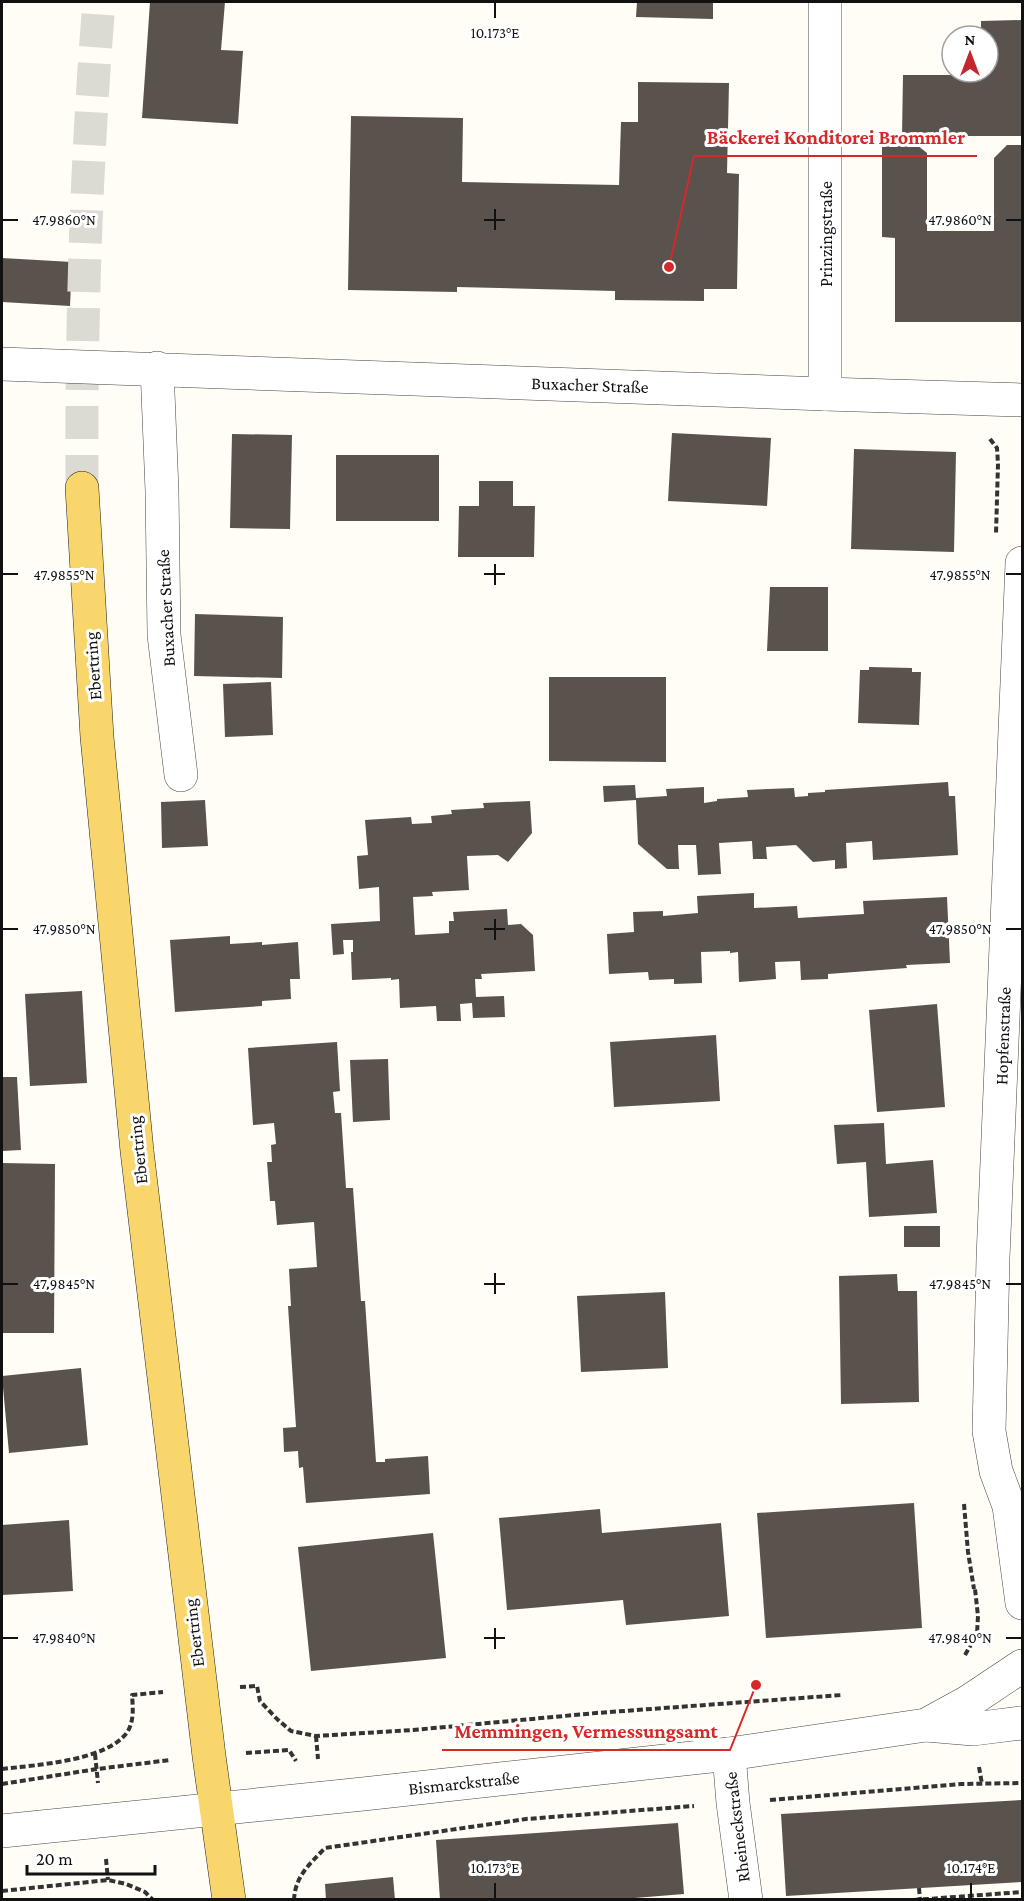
<svg xmlns="http://www.w3.org/2000/svg" width="1024" height="1901" viewBox="0 0 1024 1901" font-family="'Crimson Pro',serif">
<rect width="100%" height="100%" fill="#fffdf5"/>
<g fill="#5a524d">
<path d="M150 2H225L221 50 243 51 238 124 142 118Z"/>
<path d="M637 2H713V19L636 17Z"/>
<path d="M1022 20 1021 136H902L903 75H981V72H988V36H981V21Z"/>
<path d="M638 82 729 83 727 173 739 174 737 289H704V301L615 300V291L457 287V292L348 290 351 116 463 118 462 182 619 185 621 122H638Z"/>
<path d="M882 145H917L927 153V231H994V158L1007 145H1022V322H895V238L882 237Z"/>
<path d="M2 258 72 262 70 306 2 302Z"/>
<path d="M672 433 771 438 767 506 668 501Z"/>
<path d="M232 434 292 435 290 529 230 528Z"/>
<path d="M854 449 956 452 954 552 851 549Z"/>
<rect x="336" y="455" width="103" height="66"/>
<path d="M479 481H513V506H535L534 557H458L459 506H479Z"/>
<path d="M770 587H828V651H767Z"/>
<path d="M195 614 283 617 282 678 194 676Z"/>
<path d="M869 667 912 668V672H921L919 725 858 723 860 670H869Z"/>
<path d="M549 677H666V762L549 761Z"/>
<path d="M271 682 273 735 225 737 223 684Z"/>
<path d="M948 782 949 796H955L958 855 873 860 872 841 846 843 847 868 835 869V860L813 862 796 845 766 847 767 859H753L752 841 719 843 721 874 698 875 696 845H678L679 869H667L638 844 636 800 604 802 603 786 635 785 636 798 667 796 666 789 704 787V803L717 801V799L748 797 747 790 794 788 795 797 808 796V793L825 792V790Z"/>
<path d="M205 800 208 846 162 848 161 802Z"/>
<path d="M530 801 532 833 508 862 498 855 467 856 469 890 432 892 433 896 413 897 415 935 449 933V921H454L453 912 507 909 508 925 521 924 533 935 535 971 481 974 482 979H475L476 997 504 996 505 1017 473 1018 472 1003 460 1004 461 1021H437L436 1006 400 1008 399 979 391 980V978L352 980 351 952H353V940H343L344 954 333 955 331 924 380 921 379 887 359 889 357 856 368 855 365 820 411 817 412 824 432 823 431 816 452 814 451 810 484 808 483 803Z"/>
<path d="M754 893V908L797 906 798 918 864 914 863 901 947 897 950 963 906 965 907 968 828 974V979L801 980 800 961 775 962 776 979 739 982 738 952 730 953V951L701 952 702 983 674 984V979L649 980 648 972 609 974 607 934 634 932 633 912 663 911V916L698 913 697 896Z"/>
<path d="M230 936V944L262 942V945L298 942 300 979H290L291 999 262 1001V1006L175 1012 170 940Z"/>
<path d="M82 991 87 1083 30 1086 25 994Z"/>
<path d="M937 1004 945 1107 877 1112 869 1010Z"/>
<path d="M716 1035 720 1101 614 1107 610 1042Z"/>
<path d="M337 1042 340 1091 333 1092 335 1113H341L346 1188H353L361 1301H365L376 1462H385V1459L428 1456 430 1494 306 1503 303 1467 299 1468 298 1451 284 1452 283 1428 296 1427 288 1306H291L289 1269 317 1267 314 1222 277 1225 275 1201H270L267 1162H272L271 1145 276 1144 274 1123 253 1125 248 1048Z"/>
<path d="M388 1059 390 1120 353 1122 350 1060Z"/>
<path d="M2 1077H17L21 1150 2 1151Z"/>
<path d="M884 1123 886 1164 933 1160 937 1213 869 1217 866 1162 837 1164 834 1125Z"/>
<path d="M2 1163 55 1164 54 1333H2Z"/>
<rect x="904" y="1226" width="36" height="21"/>
<path d="M897 1274 898 1291H917L919 1402 841 1404 839 1276Z"/>
<path d="M665 1292 668 1368 581 1372 577 1296Z"/>
<path d="M81 1368 88 1445 9 1453 2 1376Z"/>
<path d="M914 1503 922 1628 766 1638 757 1513Z"/>
<path d="M600 1509 602 1533 721 1523 729 1616 626 1625 623 1600 507 1610 499 1518Z"/>
<path d="M69 1520 73 1591 2 1595V1525Z"/>
<path d="M433 1533 446 1658 311 1671 298 1547Z"/>
<path d="M1022 1800V1882L786 1896 781 1814Z"/>
<path d="M678 1823 684 1894 610 1900H440L436 1840Z"/>
<path d="M393 1877 395 1900H326L325 1884Z"/>
</g>
<g fill="none" stroke-linecap="round" stroke-linejoin="round">
<path stroke="#dbdad3" stroke-width="33" stroke-dasharray="33 16" stroke-linecap="butt" d="M82 488C81 326 86 163 99 2"/>
<g stroke="#444" stroke-width="34">
<g id="minor">
<path d="M2 364 825 394 1022 400"/>
<path d="M157 368 162 491 164 635 181 775"/>
<path d="M825 394V2"/>
<path d="M1022 563 993 1258 989 1431 996 1471 1009 1506 1022 1603"/>
<path d="M926 1725 968 1702 1022 1666"/>
<path d="M729 1754 733 1803 746 1900"/>
<path d="M2 1831 363 1794 729 1754 926 1725 973 1729 1022 1723"/>
</g>
</g>
<g stroke="#222" stroke-width="34">
<path id="major" d="M82 488 97 737 137 1151 209 1756 229 1900"/>
</g>
<g stroke="#333" stroke-width="4" stroke-dasharray="6 3" stroke-linecap="butt">
<path d="M990 439 997 448 998 464 996 534"/>
<path d="M964 1504 968 1552 974 1589"/>
<path d="M965 1655 977 1634 978 1616 975 1589"/>
<path d="M240 1687 257 1686 260 1701 277 1719 291 1731 316 1736 413 1730 596 1713 842 1695"/>
<path d="M316 1736 318 1759"/>
<path d="M246 1753 289 1750 296 1761"/>
<path d="M95 1754 98 1783"/>
<path d="M979 1767 982 1784"/>
<path d="M2 1769C35 1765 109 1761 128 1731 134 1720 133 1708 132 1695L163 1692"/>
<path d="M2 1784 97 1769 170 1760"/>
<path d="M770 1800 961 1784 1022 1783"/>
<path d="M106 1859 108 1880"/>
<path d="M919 1888 920 1899"/>
<path d="M2 1891 108 1880 126 1884 145 1892 153 1900"/>
<path d="M294 1900C295 1876 310 1864 325 1848L526 1819 694 1806"/>
<path d="M914 1900 1022 1892"/>
</g>
<use href="#minor" stroke="#fff" stroke-width="33"/>
<use href="#major" stroke="#f9d66b" stroke-width="33"/>
</g>
<path fill="none" stroke="#111" stroke-width="2" d="M495 3V18M495 209V230M3 220H18M484 220H505M1006 220H1021M495 564V585M3 574H18M484 574H505M1006 574H1021M495 919V940M3 929H18M484 929H505M1006 929H1021M495 1273V1294M3 1284H18M484 1284H505M1006 1284H1021M495 1628V1649M3 1638H18M484 1638H505M1006 1638H1021M495 1883V1898M971 1883V1898"/>
<g text-anchor="middle" dominant-baseline="central" stroke-width="6" stroke-linejoin="round" paint-order="stroke">
<g font-size="18" fill="#111" stroke="#fff">
<text transform="translate(826 234) rotate(-90)">Prinzingstraße</text>
<text transform="translate(590 385) rotate(2)">Buxacher Straße</text>
<text transform="translate(166 608) rotate(-93)">Buxacher Straße</text>
<text transform="translate(93 666) rotate(-94)">Ebertring</text>
<text transform="translate(1003 1036) rotate(-88)">Hopfenstraße</text>
<text transform="translate(138 1150) rotate(-96)">Ebertring</text>
<text transform="translate(194 1633) rotate(-97)">Ebertring</text>
<text transform="translate(464 1783) rotate(-6)">Bismarckstraße</text>
<text transform="translate(737 1827) rotate(-97)">Rheineckstraße</text>
</g>
</g>
<g font-size="15" text-anchor="middle" fill="#111" stroke="#fff" stroke-width="6" stroke-linejoin="round" paint-order="stroke">
<text x="495" y="38">10.173°E</text>
<text x="64" y="225">47.9860°N</text>
<text x="960" y="225">47.9860°N</text>
<text x="64" y="580">47.9855°N</text>
<text x="960" y="580">47.9855°N</text>
<text x="64" y="934">47.9850°N</text>
<text x="960" y="934">47.9850°N</text>
<text x="64" y="1289">47.9845°N</text>
<text x="960" y="1289">47.9845°N</text>
<text x="64" y="1643">47.9840°N</text>
<text x="960" y="1643">47.9840°N</text>
<text x="495" y="1873">10.173°E</text>
<text x="971" y="1873">10.174°E</text>
</g>
<path fill="none" stroke="#d62828" stroke-width="2" d="M669 267L694 156H977M756 1685L730 1750H442"/>
<g fill="#d62828" stroke="#fff" stroke-width="2">
<circle cx="669" cy="267" r="6"/>
<circle cx="756" cy="1685" r="6"/>
</g>
<g font-size="20" text-anchor="middle" font-weight="bold" fill="#d62828" stroke="#fff" stroke-width="6" stroke-linejoin="round" paint-order="stroke">
<text x="836" y="144">Bäckerei Konditorei Brommler</text>
<text x="586" y="1738">Memmingen, Vermessungsamt</text>
</g>
<rect width="1024" height="1901" fill="none" stroke="#111111" stroke-width="6"/>
<g transform="translate(970 54)"><circle r="28" fill="#ffffff" stroke="#a0a0a0" stroke-width="1.5"/>
<path d="M0-4.5L10 22L0 15L-10 22Z" fill="#c4262e"/>
<text y="-9" font-size="16" font-weight="bold" text-anchor="middle" fill="#111111">N</text>
</g>
<path d="M27 1865v9h128v-9" fill="none" stroke="#111111" stroke-width="3"/>
<text x="36" y="1865" font-size="18" fill="#111111" stroke="#ffffff" stroke-width="4.5" paint-order="stroke">20 m</text>
</svg>
